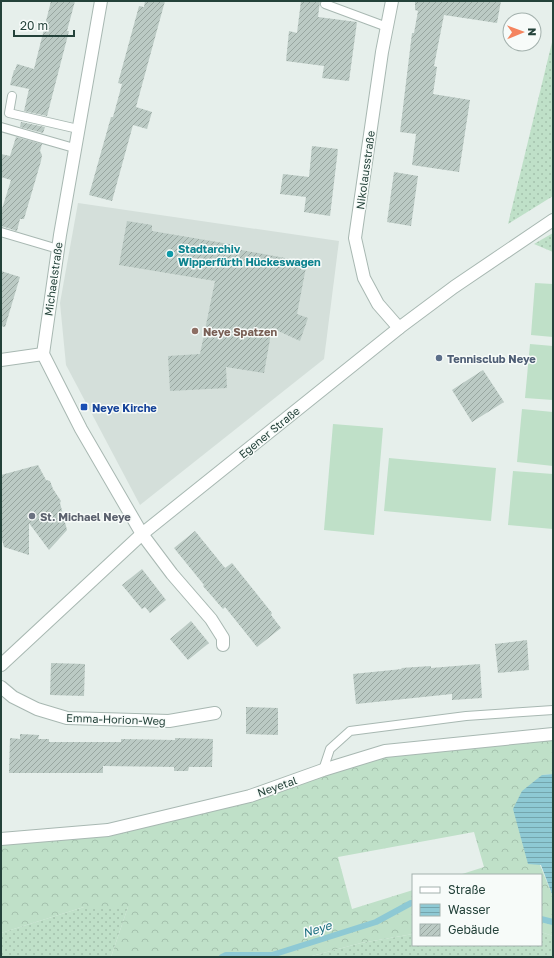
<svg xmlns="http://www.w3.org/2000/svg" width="554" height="958" viewBox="0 0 554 958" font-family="'Golos Text',sans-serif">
<defs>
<pattern id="grass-dots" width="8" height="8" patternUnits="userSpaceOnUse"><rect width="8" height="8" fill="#bfe0c8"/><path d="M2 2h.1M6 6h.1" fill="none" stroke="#a4c1ad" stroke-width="1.8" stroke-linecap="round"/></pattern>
<pattern id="forest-crowns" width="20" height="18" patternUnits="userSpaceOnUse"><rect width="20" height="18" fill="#bfe0c8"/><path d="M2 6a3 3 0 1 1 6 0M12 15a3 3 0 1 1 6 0" fill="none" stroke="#a4c1ad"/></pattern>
<pattern id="water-rules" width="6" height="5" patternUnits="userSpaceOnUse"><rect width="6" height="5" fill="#8ec9d4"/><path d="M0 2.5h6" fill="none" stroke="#74a5ad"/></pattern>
<pattern id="building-hatch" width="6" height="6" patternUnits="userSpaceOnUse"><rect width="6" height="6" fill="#bbcac4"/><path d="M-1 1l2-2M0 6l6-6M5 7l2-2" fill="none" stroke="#98a6a0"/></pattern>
</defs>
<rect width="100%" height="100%" fill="#e6efeb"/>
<path fill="#d4dfda" d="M78 203 339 241 324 359 140 505 66 365 60 303Z"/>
<g fill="url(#grass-dots)">
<path d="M553 38V196L508 224Z"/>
<path d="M553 233V252L534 244Z"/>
<path d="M84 907H128L111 957H1V933Z"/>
<path d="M541 932 553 936V957H308L361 943 413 934V945H541Z"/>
</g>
<path fill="url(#forest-crowns)" d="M553 734V774L542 775 540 865 553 897V936L541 932V875H459L484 867 474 832 338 857 352 909 413 890V934L361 943 308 957H111L128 907H84L1 933V839L108 830 250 796 385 751Z"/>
<g fill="#bfe0c8">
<path d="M535 283 553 284V337L531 335Z"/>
<path d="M530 344 553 346V400L525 398Z"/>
<path d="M522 409 553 412V466L517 462Z"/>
<path d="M333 424 383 428 374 535 324 530Z"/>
<path d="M389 458 496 468 491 521 384 511Z"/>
<path d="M513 471 553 474V529L508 525Z"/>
</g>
<path fill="url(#water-rules)" d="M553 774V897L541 865 528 864 513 809 522 791 542 775Z"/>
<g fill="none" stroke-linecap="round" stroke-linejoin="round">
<g stroke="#8ec9d4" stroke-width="6">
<path d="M541 919 553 922"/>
<path d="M222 957 226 955H272L376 922 411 903H413"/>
</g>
</g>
<g fill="url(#building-hatch)">
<path d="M51 1H75L67 31H69L47 116 24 111 29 89 10 85 14 70H15L17 64 34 69Z"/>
<path d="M145 1H165L136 107 152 112 147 129 133 125 112 201 89 195 111 117H113L122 84 118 83 139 6 144 7Z"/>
<path d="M301 1H320L318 17 357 22 349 81 322 78 324 66 286 61 289 31 297 33Z"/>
<path d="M415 1H501L497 23 444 15 434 66 437 67 433 94 470 100 459 172 412 165 416 134 400 132 412 33H414L418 11 415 10Z"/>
<path d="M21 122 45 127 43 133 20 127Z"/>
<path d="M16 137 42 144 40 151 42 155 41 161 24 219H20L17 231 1 226V212L11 180 1 177V154L10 156Z"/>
<path d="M312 146 338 149 330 216 304 212 306 197 280 194 283 174 309 177Z"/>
<path d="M394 172 418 176 411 226 387 222Z"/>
<path d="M127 221 152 225V231L241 246V250L307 262 297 314 308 318 300 341 272 328 264 373 226 367 227 388 170 391 168 356 200 354 215 281 119 265Z"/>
<path d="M1 271 20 277 5 327 1 326Z"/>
<path d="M483 370 504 402 472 422 452 390Z"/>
<path d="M38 465 46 480 50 481 53 489 61 501 60 503 67 530 49 550 29 523V555L4 547 1 536V475Z"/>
<path d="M195 531 225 568 232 563 272 613 271 615 281 628 257 647 225 607 223 609 203 586 204 585 174 548Z"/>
<path d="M142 569 166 600 150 613 145 607 142 609 122 585Z"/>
<path d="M191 621 209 643 188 660 170 639Z"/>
<path d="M527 640 529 670 498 673 495 644Z"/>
<path d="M51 663 85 664 84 696 50 695Z"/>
<path d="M480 664 482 698 452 700V694L356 704 353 674 402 669 401 668 431 666V668Z"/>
<path d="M246 707 278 708V735L246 734Z"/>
<path d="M20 734 39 735 38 739H49V742H121V739L175 740V738L213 739 212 767H189L188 771H174V767L103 766V773H9L10 738 20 739Z"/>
</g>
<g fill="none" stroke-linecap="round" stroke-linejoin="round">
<g stroke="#a8b8b2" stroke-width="10">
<g id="service">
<path d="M325 4 387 27"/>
<path d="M12 96 9 113 78 129"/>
<path d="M1 127 74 148"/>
<path d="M1 232 58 249"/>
<path d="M323 770 330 749 350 731 466 716 553 710"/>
</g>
</g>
<g stroke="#a8b8b2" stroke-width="14">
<g id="minor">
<path d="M101 1 60 235 43 354 81 429 142 534 172 574 211 619 223 638V645"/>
<path d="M392 1 382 52 355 238 364 278 378 304 399 328"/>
<path d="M1 360 43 354"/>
<path d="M1 687 13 697 37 709 67 718 169 721 215 713"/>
<path d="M1 839 108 830 250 796 323 770 385 751 553 734"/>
</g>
</g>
<g stroke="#a8b8b2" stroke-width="14">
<path id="tertiary" d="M1 665 142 534 399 328 454 287 553 220"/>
</g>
<use href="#service" stroke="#fff" stroke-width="8"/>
<use href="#minor" stroke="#fff" stroke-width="12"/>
<use href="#tertiary" stroke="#fff" stroke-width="12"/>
</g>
<circle fill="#0f9aa8" stroke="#f7fbf9" stroke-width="1.5" cx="170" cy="254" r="4"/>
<circle fill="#8d6e63" stroke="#f7fbf9" stroke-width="1.5" cx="195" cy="331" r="4"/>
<circle fill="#5c6f8a" stroke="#f7fbf9" stroke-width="1.5" cx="439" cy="358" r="4"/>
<rect fill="#1a4fb4" stroke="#f7fbf9" stroke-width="1.5" x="80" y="403" width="8" height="8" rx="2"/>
<circle fill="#6b7280" stroke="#f7fbf9" stroke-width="1.5" cx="32" cy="516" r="4"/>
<g text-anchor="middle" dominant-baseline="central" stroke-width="3" stroke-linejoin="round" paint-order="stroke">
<g font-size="11" fill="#24423a" stroke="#f7fbf9">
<text transform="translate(365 170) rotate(-82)">Nikolausstraße</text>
<text transform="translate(53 279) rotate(-82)">Michaelstraße</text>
<text transform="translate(269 432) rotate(-39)">Egener Straße</text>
<text transform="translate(116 719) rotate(2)">Emma-Horion-Weg</text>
<text transform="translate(277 786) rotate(-19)">Neyetal</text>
</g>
<g font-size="11" font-weight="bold" fill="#0d838f" stroke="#f7fbf9" text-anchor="start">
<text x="178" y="248">Stadtarchiv<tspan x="178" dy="13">Wipperfürth Hückeswagen</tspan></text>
</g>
<g font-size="11" font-weight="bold" fill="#785e54" stroke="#f7fbf9" text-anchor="start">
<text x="203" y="331">Neye Spatzen</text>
</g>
<g font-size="11" font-weight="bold" fill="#4e5e75" stroke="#f7fbf9" text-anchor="start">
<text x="447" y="358">Tennisclub Neye</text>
</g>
<g font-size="11" font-weight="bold" fill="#164399" stroke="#f7fbf9" text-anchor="start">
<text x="92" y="407">Neye Kirche</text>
</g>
<g font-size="11" font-weight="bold" fill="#5b616d" stroke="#f7fbf9" text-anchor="start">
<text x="40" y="516">St. Michael Neye</text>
</g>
<g font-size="12" font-style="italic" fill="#1c6f80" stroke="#f7fbf9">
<text transform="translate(317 929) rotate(-17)">Neye</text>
</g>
</g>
<rect width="554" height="958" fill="none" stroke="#24423a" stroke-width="4"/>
<rect x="412" y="874" width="130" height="72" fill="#f7fbf9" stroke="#a3b1ad"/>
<rect x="420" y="887" width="20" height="6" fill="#ffffff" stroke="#a3b1ad"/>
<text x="448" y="894" font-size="12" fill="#24423a">Straße</text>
<rect x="420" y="904" width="20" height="12" fill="url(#water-rules)" stroke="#a3b1ad"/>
<text x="448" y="914" font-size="12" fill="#24423a">Wasser</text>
<rect x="420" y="924" width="20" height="12" fill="url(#building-hatch)" stroke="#a3b1ad"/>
<text x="448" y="934" font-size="12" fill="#24423a">Gebäude</text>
<g transform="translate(522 32) rotate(89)"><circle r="19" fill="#f7fbf9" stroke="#a3b1ad"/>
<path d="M0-3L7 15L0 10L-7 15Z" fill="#f4845f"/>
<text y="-6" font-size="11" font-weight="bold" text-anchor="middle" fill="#24423a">N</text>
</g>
<path d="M14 30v6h60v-6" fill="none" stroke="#24423a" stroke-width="2"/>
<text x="20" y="30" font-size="12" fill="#24423a" stroke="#f7fbf9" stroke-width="3" paint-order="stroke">20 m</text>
</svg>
